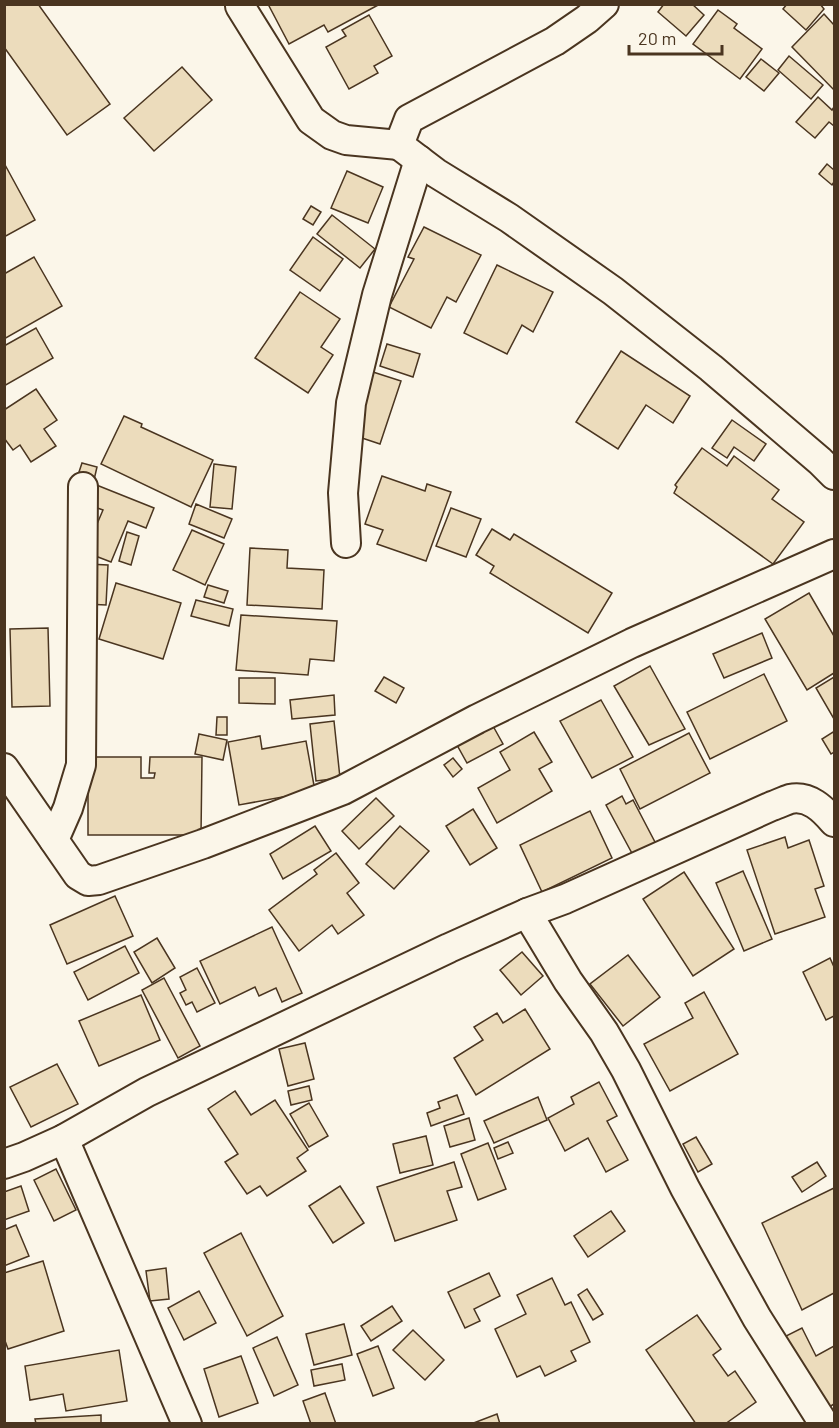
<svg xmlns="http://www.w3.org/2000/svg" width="839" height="1428" viewBox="0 0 839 1428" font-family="Barlow,sans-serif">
<rect width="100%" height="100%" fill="#fbf6e9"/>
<g fill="#ecdcbc" stroke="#4a3520" stroke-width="1.5">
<path d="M4 4H38L110 104 67 135 4 47Z"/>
<path d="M268 4H380L328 32 324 25 289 44Z"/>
<path d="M664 4H692L704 15 686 36 658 12Z"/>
<path d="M787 4H820L824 9 806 30 783 9Z"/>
<path d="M718 10 737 24 734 28 762 49 740 79 693 44Z"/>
<path d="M824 14 834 25V90L792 47Z"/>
<path d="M369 15 392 56 374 66 378 73 349 89 326 47 346 36 342 30Z"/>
<path d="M789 56 823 85 811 99 778 70Z"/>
<path d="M761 59 779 73 764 91 746 77Z"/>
<path d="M182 67 212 100 154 151 124 118Z"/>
<path d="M818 97 832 110 834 107V126L829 122 815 138 796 122Z"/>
<path d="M4 163 35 220 4 237Z"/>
<path d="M827 164 834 170V182L832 185 819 174Z"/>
<path d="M347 171 383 187 368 223 331 208Z"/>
<path d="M311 206 321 212 313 225 303 219Z"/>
<path d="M332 215 375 249 360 268 317 234Z"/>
<path d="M424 227 481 255 456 302 447 297 431 328 389 307 414 259 408 257Z"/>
<path d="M313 237 343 259 320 291 290 270Z"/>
<path d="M34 257 62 306 4 339V274Z"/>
<path d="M497 265 553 292 533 332 522 325 507 354 464 333Z"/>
<path d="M300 292 340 319 321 347 333 355 308 393 255 358Z"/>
<path d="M36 328 53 358 4 386V346Z"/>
<path d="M387 344 420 354 413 377 380 366Z"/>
<path d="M621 351 690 396 673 423 646 405 618 449 576 422Z"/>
<path d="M373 372 401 381 380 444 353 435Z"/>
<path d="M36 389 57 420 44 429 56 446 31 462 20 445 13 450 4 438V410Z"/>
<path d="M124 416 142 424 141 427 213 460 191 507 101 464Z"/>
<path d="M732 420 766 444 754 461 734 447 727 458 712 448Z"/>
<path d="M702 448 727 466 734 456 779 490 772 499 804 522 773 564 674 493 677 487 675 485Z"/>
<path d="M82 463 97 467 94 480 78 475Z"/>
<path d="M214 464 236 467 232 509 210 507Z"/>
<path d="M382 476 425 491 427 484 451 492 426 561 377 544 383 530 365 524Z"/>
<path d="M94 484 154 508 146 528 128 521 111 562 85 552 103 510 86 504Z"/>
<path d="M196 504 232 519 224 538 189 524Z"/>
<path d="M451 508 481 519 466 557 436 546Z"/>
<path d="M492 529 510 540 514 534 612 593 588 633 490 573 494 566 476 555Z"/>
<path d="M192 530 224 544 205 585 173 570Z"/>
<path d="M127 532 139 536 131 565 119 561Z"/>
<path d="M250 548 288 550 287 568 324 570 322 609 247 605Z"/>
<path d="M87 564 108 565 106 605 86 604Z"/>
<path d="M116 583 181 603 163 659 99 639Z"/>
<path d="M208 585 228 591 224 603 204 597Z"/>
<path d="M809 593 834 636V673L807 690 765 619Z"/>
<path d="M196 600 233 609 229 626 191 616Z"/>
<path d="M241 615 337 621 334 661 310 659 308 675 236 670Z"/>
<path d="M48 628 50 706 12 707 10 629Z"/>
<path d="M762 633 772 658 724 678 713 654Z"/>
<path d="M650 666 685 729 649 745 614 686Z"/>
<path d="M764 674 787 721 710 759 687 712Z"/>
<path d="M384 677 404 688 396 703 375 691Z"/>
<path d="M834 677V719L816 688Z"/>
<path d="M239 678H275V704L239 703Z"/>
<path d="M334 695 335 715 292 719 290 700Z"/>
<path d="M601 700 633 757 592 778 560 721Z"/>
<path d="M217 717H227V735H216Z"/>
<path d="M334 721 340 778 316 781 310 724Z"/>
<path d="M493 726 503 744 467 763 457 745Z"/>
<path d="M534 732 552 762 539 769 552 791 497 823 478 788 510 770 500 752Z"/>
<path d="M833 732 834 734V752L831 754 822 739Z"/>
<path d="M689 733 710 773 640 809 620 769Z"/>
<path d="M199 734 227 740 223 760 195 754Z"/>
<path d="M260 736 262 749 306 741 315 791 239 805 228 742Z"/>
<path d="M88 757H141V778H154L155 773H149L150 757H202L201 835H88Z"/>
<path d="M453 758 462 769 453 777 444 765Z"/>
<path d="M622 796 626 804 633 800 656 844 634 857 606 805Z"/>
<path d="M376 798 394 816 359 849 342 831Z"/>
<path d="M473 809 497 848 470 865 446 826Z"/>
<path d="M590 811 612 858 542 892 520 845Z"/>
<path d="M315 826 331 851 283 879 270 854Z"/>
<path d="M400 826 429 851 394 889 366 864Z"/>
<path d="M785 837 788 848 809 840 824 886 815 889 825 917 775 934 747 850Z"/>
<path d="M336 853 359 883 347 893 364 915 338 934 332 925 299 951 269 910 317 874 314 870Z"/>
<path d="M743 871 772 939 744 951 716 883Z"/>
<path d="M684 872 734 949 693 976 643 899Z"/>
<path d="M115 896 133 936 67 964 50 925Z"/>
<path d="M272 927 302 993 282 1002 276 988 259 996 255 987 220 1004 200 961Z"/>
<path d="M157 938 175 968 152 983 134 952Z"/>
<path d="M125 946 139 973 88 1000 74 972Z"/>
<path d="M522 952 543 976 521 995 500 970Z"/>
<path d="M628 955 660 997 623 1026 590 984Z"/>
<path d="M830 958 834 967V1016L826 1020 803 972Z"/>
<path d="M197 968 215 1003 197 1012 192 1002 186 1005 180 993 186 990 180 977Z"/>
<path d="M164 978 200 1046 178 1058 142 990Z"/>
<path d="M704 992 738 1054 670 1091 644 1044 693 1018 685 1003Z"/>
<path d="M141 995 160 1040 99 1066 79 1021Z"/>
<path d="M525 1009 550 1049 476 1095 454 1058 483 1040 474 1027 497 1013 503 1023Z"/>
<path d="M305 1043 314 1079 288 1086 279 1049Z"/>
<path d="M57 1064 78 1104 31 1127 10 1087Z"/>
<path d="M599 1082 617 1116 607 1121 628 1160 606 1172 588 1138 565 1151 548 1118 574 1104 571 1097Z"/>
<path d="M309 1086 312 1100 291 1105 288 1091Z"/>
<path d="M235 1091 251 1115 275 1100 308 1150 297 1158 306 1171 267 1196 260 1186 247 1194 225 1162 238 1154 208 1109Z"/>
<path d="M457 1095 464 1114 431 1126 427 1113 440 1108 438 1102Z"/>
<path d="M538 1097 547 1120 494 1143 484 1121Z"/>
<path d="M309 1103 328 1136 309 1147 290 1114Z"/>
<path d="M469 1118 475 1140 450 1147 444 1126Z"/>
<path d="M426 1136 433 1165 400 1173 393 1144Z"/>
<path d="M696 1137 712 1164 698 1172 683 1144Z"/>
<path d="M508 1142 513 1153 498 1159 494 1148Z"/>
<path d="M488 1143 506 1189 478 1200 461 1154Z"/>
<path d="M454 1162 462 1187 447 1191 457 1220 395 1241 377 1187Z"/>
<path d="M817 1162 826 1176 802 1192 792 1177Z"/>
<path d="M56 1169 76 1210 54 1221 34 1180Z"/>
<path d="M21 1186 29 1211 4 1220V1192Z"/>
<path d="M340 1186 364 1223 333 1243 309 1206Z"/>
<path d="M834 1188V1293L802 1310 762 1223Z"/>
<path d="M611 1211 625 1231 588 1257 574 1236Z"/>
<path d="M16 1225 29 1256 4 1266V1230Z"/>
<path d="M241 1233 283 1316 247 1336 204 1253Z"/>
<path d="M43 1261 64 1331 8 1349 4 1338V1273Z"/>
<path d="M166 1268 169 1299 150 1301 146 1271Z"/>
<path d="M489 1273 500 1296 474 1309 480 1321 465 1328 448 1292Z"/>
<path d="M552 1278 565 1305 571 1302 590 1342 571 1351 576 1361 545 1376 540 1366 517 1377 495 1329 526 1314 517 1295Z"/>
<path d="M587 1289 603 1314 593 1320 578 1295Z"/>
<path d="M199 1291 216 1323 184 1340 168 1308Z"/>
<path d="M392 1306 402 1321 371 1341 361 1326Z"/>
<path d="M697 1315 721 1349 713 1355 728 1376 735 1371 756 1402 725 1424H696L646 1350Z"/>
<path d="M344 1324 352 1355 314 1365 306 1334Z"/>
<path d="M802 1328 816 1356 834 1346V1404L823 1411 786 1336Z"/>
<path d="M413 1330 444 1360 425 1380 393 1350Z"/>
<path d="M277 1337 298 1385 274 1396 253 1348Z"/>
<path d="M378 1346 394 1388 373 1396 357 1354Z"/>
<path d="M119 1350 127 1401 66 1411 63 1394 30 1400 25 1366Z"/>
<path d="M241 1356 258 1403 219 1417 204 1369Z"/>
<path d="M342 1364 345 1380 314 1386 311 1370Z"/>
<path d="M325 1393 336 1424H311L303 1401Z"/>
<path d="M497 1414 500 1424H471Z"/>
<path d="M101 1415V1424H36L35 1419Z"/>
</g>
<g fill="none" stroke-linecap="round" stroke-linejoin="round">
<g stroke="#4a3520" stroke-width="32">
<g id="street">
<path d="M240 6 311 120 332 135 346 140 399 145 409 119 555 41 587 19 604 4"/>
<path d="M399 145 436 173 509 218 613 291 711 368 820 461 834 475"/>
<path d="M346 543 343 493 351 403 377 295 419 160"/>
<path d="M4 768 78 875 88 881 99 880 203 844 343 790 477 719 632 643 834 554"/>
<path d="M54 840 68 808 81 765 83 487"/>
<path d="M527 913 568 981 604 1032 626 1070 685 1188 718 1248 757 1318 824 1424"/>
<path d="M64 1139 187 1424"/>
<path d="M4 1164 24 1157 64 1139 147 1092 449 948 527 913 565 899 772 806C778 804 784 801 790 799 809 795 823 809 834 822"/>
</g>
</g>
<use href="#street" stroke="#fbf6e9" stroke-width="28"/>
</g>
<rect width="839" height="1428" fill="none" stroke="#4a3520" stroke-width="12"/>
<path d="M629 45v9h93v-9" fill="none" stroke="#4a3520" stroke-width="3"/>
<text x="638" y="45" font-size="18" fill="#4a3520" stroke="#fbf6e9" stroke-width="4.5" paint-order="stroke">20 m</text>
</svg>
